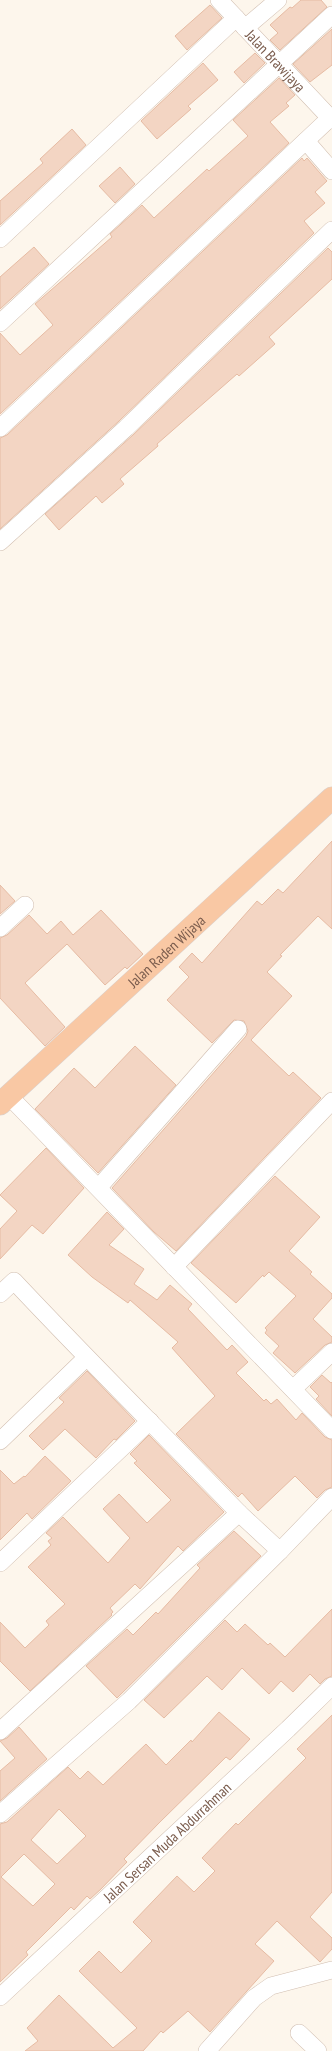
<svg xmlns="http://www.w3.org/2000/svg" width="332" height="2051" viewBox="0 0 332 2051" font-family="'PT Sans Narrow',sans-serif">
<rect width="100%" height="100%" fill="#fdf6ec"/>
<g fill="#f3d5c3" stroke="#e6bba3" fill-rule="evenodd">
<path d="M301 0H321L327 7 280 50 270 40 278 33 270 25 290 7 292 8Z"/>
<path d="M210 5 222 18 187 50 175 36Z"/>
<path d="M332 29V65L310 82 293 64Z"/>
<path d="M255 53 265 63 244 83 234 72Z"/>
<path d="M203 63 218 80 188 106 191 109 157 139 141 121Z"/>
<path d="M279 78 295 95 286 103 289 106 270 122 289 143 0 414V333L20 355 53 325 35 304 112 237 110 234 142 205 154 218 207 169 209 171 248 136 233 120Z"/>
<path d="M72 129 86 145 0 225V201L43 163 40 159Z"/>
<path d="M302 158 304 161 307 158 327 181 315 192 325 203 304 221 314 233 119 421 0 529V438L7 435Z"/>
<path d="M120 167 135 184 115 203 99 186Z"/>
<path d="M34 247 49 264 0 309V277Z"/>
<path d="M328 248 332 252V279L269 337 275 344 239 376 237 374 157 444 158 446 120 479 124 484 102 503 96 496 59 530 45 514 133 435Z"/>
<path d="M332 841V929L318 916 280 955 282 956 267 972 292 996 251 1040 289 1076 293 1072 321 1098 176 1251 154 1232 112 1188 246 1036 248 1031 244 1021 234 1020 212 1043 167 1000 189 977 179 967 192 953 202 963 257 901 262 905 278 889 283 893Z"/>
<path d="M0 885 15 901 0 914Z"/>
<path d="M101 910 143 954 127 969 125 967 105 985 67 944 25 983 65 1027 45 1046 0 998V938L7 935 29 915 47 934 61 921 73 935Z"/>
<path d="M135 1046 176 1085 98 1173 35 1109 74 1068 95 1088Z"/>
<path d="M46 1148 84 1188 43 1234 32 1225 0 1259V1229L17 1211 0 1195Z"/>
<path d="M275 1176 320 1217 289 1251 312 1272 310 1274 332 1294V1298L313 1319 332 1337V1342L325 1345 295 1373 273 1353 279 1346 265 1333 267 1330 265 1328 296 1296 269 1272 264 1277 263 1275 236 1303 191 1263Z"/>
<path d="M107 1212 124 1229 109 1245 144 1269 134 1284 157 1300 170 1285 192 1304 188 1309 227 1350 232 1345 248 1362 236 1373 264 1401 266 1399 271 1404 277 1399 296 1420 302 1413 325 1437 332 1440V1487L325 1490 317 1498 295 1476 258 1511 242 1493 238 1497 176 1434 215 1396 172 1348 178 1342 130 1300 128 1303 92 1277 68 1255Z"/>
<path d="M87 1371 135 1421 116 1440 114 1439 96 1458 65 1429 43 1450 29 1436 64 1402 59 1398Z"/>
<path d="M322 1375 331 1383 332 1382V1416L316 1399 319 1396 310 1387Z"/>
<path d="M149 1435 224 1512 183 1551 178 1546 140 1589 135 1584 110 1608 113 1612 111 1614 112 1615 30 1691 0 1661V1622L25 1648 49 1625 46 1621 65 1604 28 1567 51 1545 48 1541 52 1538 46 1533 63 1517 108 1563 130 1538 103 1509 119 1494 147 1523 171 1500 134 1463 137 1461 130 1454Z"/>
<path d="M45 1456 71 1481 32 1519 27 1513 0 1540V1470L14 1484 24 1476 25 1477Z"/>
<path d="M234 1531 261 1556 117 1698 86 1666 127 1629 133 1635 156 1612 158 1614 200 1568 197 1565Z"/>
<path d="M332 1609V1676L325 1679 320 1684 310 1674 293 1692 281 1681 269 1694 242 1668 222 1690 207 1676 164 1718 144 1700 225 1620 237 1632 245 1624 268 1645 270 1643 285 1657Z"/>
<path d="M219 1712 250 1739 230 1760 226 1757 159 1823 124 1859 127 1862 101 1889 90 1899 87 1896 74 1910 71 1907 26 1952 28 1955 0 1982V1824L7 1822 68 1767 80 1779 88 1771 103 1785 146 1744 166 1765 191 1740 192 1742ZM59 1809 86 1836 57 1864 31 1840ZM24 1854 55 1884 33 1906 1 1877Z"/>
<path d="M332 1715V1892L310 1917 332 1938V1949L320 1962 277 1921 255 1944 274 1961 210 2032 188 2011 163 2033 161 2031 143 2051H25L38 2041 27 2028 59 1995 113 2048 137 2028 79 1971 99 1951 121 1973 152 1941 133 1922 177 1876 194 1892 215 1871 202 1858 236 1823 238 1825 306 1758 297 1749Z"/>
<path d="M19 1727 47 1759 0 1801V1771L15 1758 0 1741 7 1738Z"/>
</g>
<g fill="none" stroke-linecap="round" stroke-linejoin="round">
<g stroke="#d1beb0" stroke-width="18">
<g id="minor">
<path id="s1" d="M219 0 332 120"/>
<path d="M245 28 278 0"/>
<path d="M306 141 332 171"/>
<path d="M0 239 236 18"/>
<path d="M0 323 332 15"/>
<path d="M0 428 330 118"/>
<path d="M0 542 126 428 332 230"/>
<path d="M0 928 25 905"/>
<path d="M9 1096 332 1430"/>
<path d="M99 1187 238 1029"/>
<path d="M174 1267 332 1101"/>
<path d="M0 1294 14 1281C88 1360 164 1435 239 1513L0 1731"/>
<path d="M293 1389 332 1352"/>
<path d="M0 1441 86 1358"/>
<path d="M239 1513 280 1551 332 1497"/>
<path d="M0 1563 150 1421"/>
<path d="M0 1814 129 1701 280 1551"/>
<path id="s2" d="M0 1997 288 1729 332 1686"/>
<path d="M299 2033 318 2051"/>
<path d="M207 2051 254 1998 271 1986 332 1970"/>
</g>
</g>
<g stroke="#dad1cd" stroke-width="23">
<g id="trunk">
<path id="s3" d="M0 1104 332 798"/>
</g>
</g>
<use href="#minor" stroke="#fff" stroke-width="17"/>
<use href="#trunk" stroke="#f9c8a4" stroke-width="22"/>
</g>
<g text-anchor="middle" dominant-baseline="central" stroke-width="3" stroke-linejoin="round" paint-order="stroke">
<g font-size="15" fill="#7a5c4d" stroke="#fffaf3">
<text stroke="none"><textPath href="#s1" startOffset="83">Jalan Brawijaya</textPath></text>
<text stroke="none"><textPath href="#s3" startOffset="226">Jalan Raden Wijaya</textPath></text>
<text stroke="none"><textPath href="#s2" startOffset="228">Jalan Sersan Muda Abdurrahman</textPath></text>
</g>
</g>
</svg>
